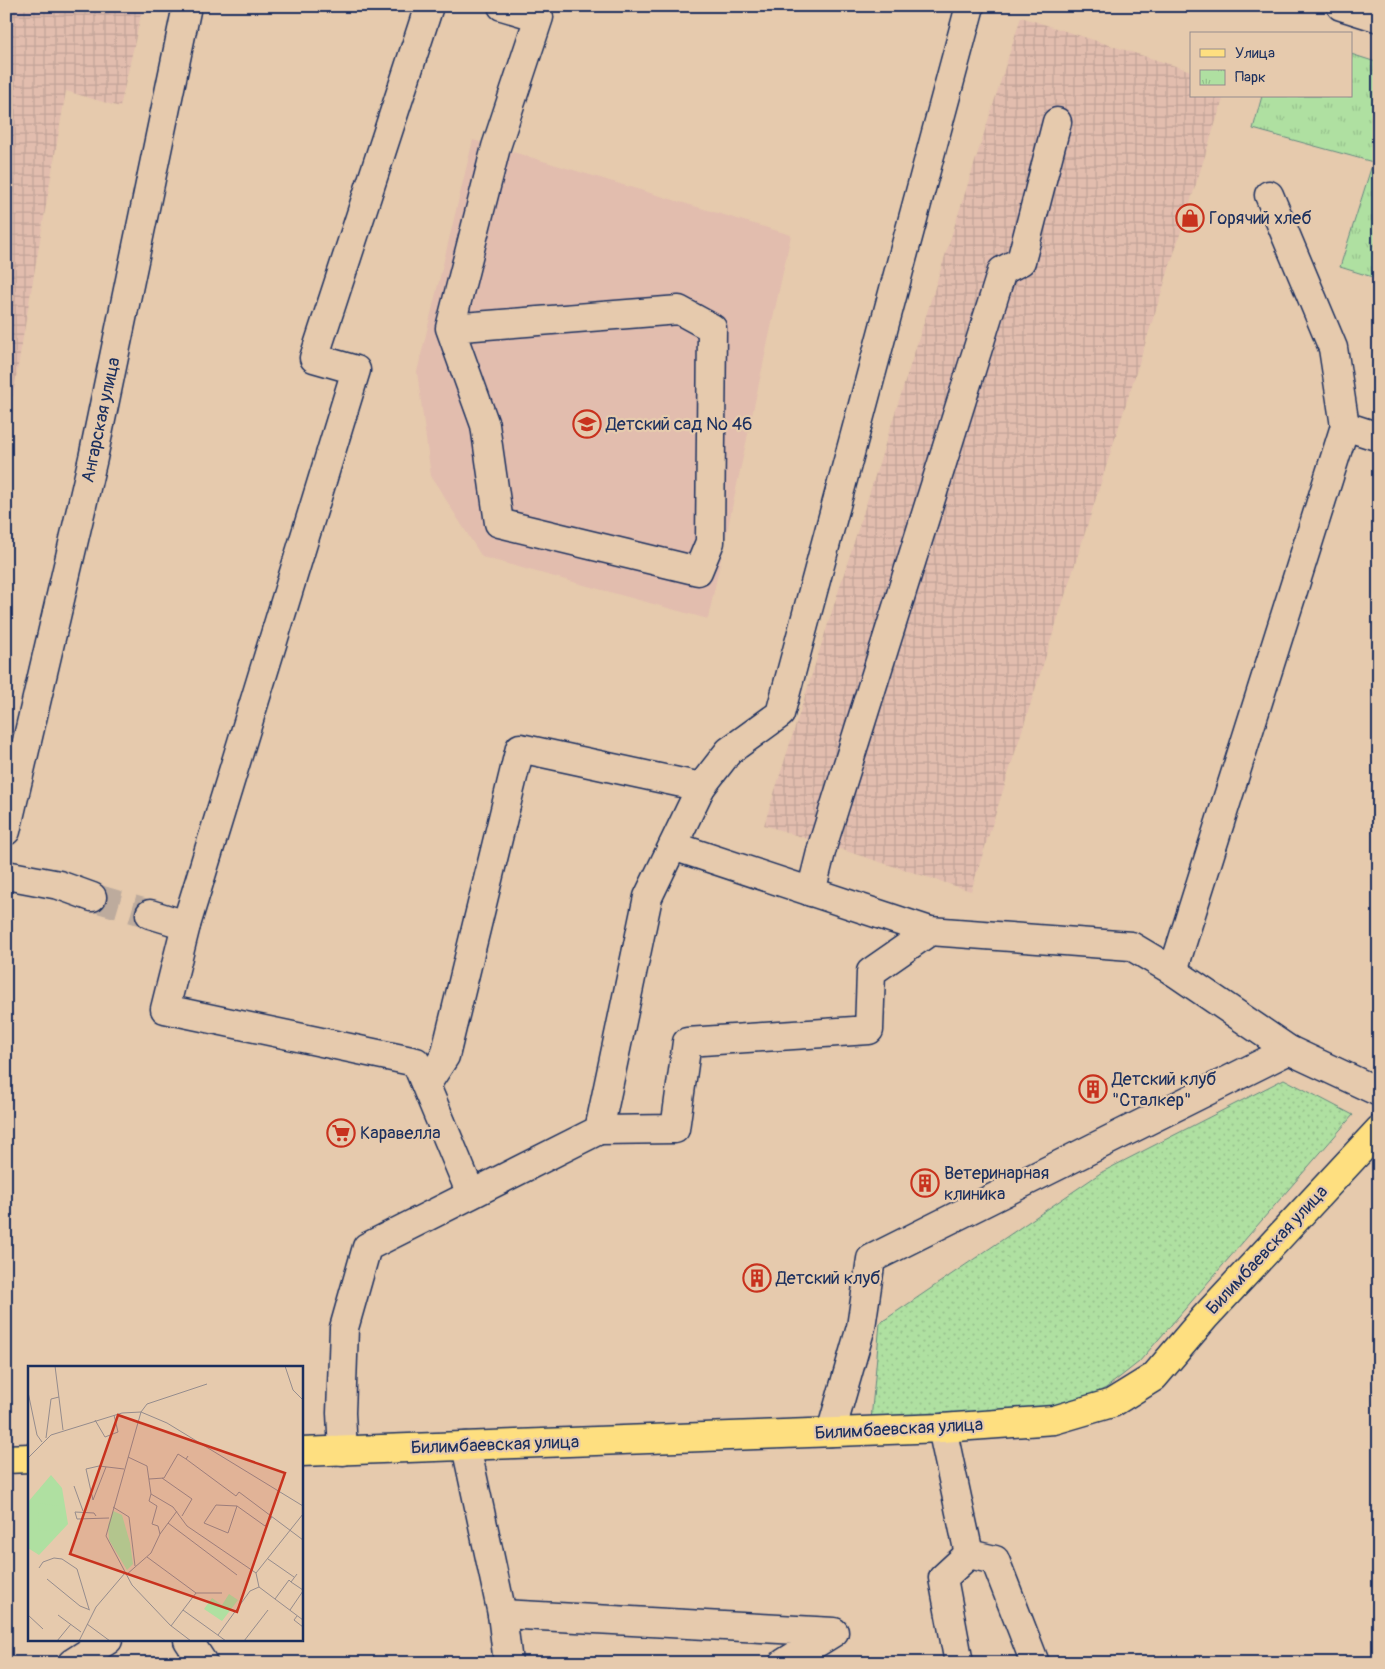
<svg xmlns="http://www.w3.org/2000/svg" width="1385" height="1669" viewBox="0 0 1385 1669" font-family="Pangolin,sans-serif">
<defs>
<pattern id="industrial-grid" width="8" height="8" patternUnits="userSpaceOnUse" patternTransform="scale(1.25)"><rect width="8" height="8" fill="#e2bdae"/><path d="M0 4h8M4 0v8" fill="none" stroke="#c1a398"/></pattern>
<pattern id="grass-dots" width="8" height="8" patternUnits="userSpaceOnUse" patternTransform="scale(1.25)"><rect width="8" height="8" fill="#afe0a1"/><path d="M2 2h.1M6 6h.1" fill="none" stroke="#96c08d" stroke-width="1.8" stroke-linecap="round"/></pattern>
<pattern id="park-tufts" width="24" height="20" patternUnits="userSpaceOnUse" patternTransform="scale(1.25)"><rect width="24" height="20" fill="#afe0a1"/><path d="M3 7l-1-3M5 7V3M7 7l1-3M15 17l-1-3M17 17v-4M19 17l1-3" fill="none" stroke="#96c08d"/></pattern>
</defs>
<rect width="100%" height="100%" fill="#e6caad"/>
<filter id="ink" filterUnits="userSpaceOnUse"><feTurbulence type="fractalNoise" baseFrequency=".02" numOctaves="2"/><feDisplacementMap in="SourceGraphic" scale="10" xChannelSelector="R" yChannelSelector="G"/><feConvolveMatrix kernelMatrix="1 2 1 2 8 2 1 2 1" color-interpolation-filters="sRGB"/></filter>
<g filter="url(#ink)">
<path fill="#e2bdae" d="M473 140 791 235 708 619 482 557 431 476 417 372Z"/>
<g fill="url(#industrial-grid)">
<path d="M13 6H143L120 107 66 91 11 406 6 405V163L14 119 6 105V26Z"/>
<path d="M1021 17 1191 71V96H1224L971 891 764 825Z"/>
</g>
<path fill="url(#grass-dots)" stroke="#658880" d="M1284 1079 1353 1115 1139 1362 1106 1388 1064 1408 871 1420 880 1323 1102 1172Z"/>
<path fill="url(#park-tufts)" stroke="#658880" d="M1351 54 1379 63V279L1340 267 1373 162 1253 129 1262 96H1351Z"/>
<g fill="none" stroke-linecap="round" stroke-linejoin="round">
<path stroke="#bdab9d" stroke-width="28" stroke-dasharray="28 14" stroke-linecap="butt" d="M92 897 150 914"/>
<g stroke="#1b2f5e" stroke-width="31">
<g id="minor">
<path d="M1341 6 1379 18"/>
<path d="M1269 195 1333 348 1345 426"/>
<path d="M450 328 485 425 499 523 698 571 710 542 712 328 679 310 450 328 496 147 539 17 502 6"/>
<path d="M6 831 93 458 187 6"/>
<path d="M673 846 930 931 1131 946 1173 971 1289 1050 1379 1092"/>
<path d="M6 875 59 885 92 897"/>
<path d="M811 892 823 844 1002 271 1021 261 1057 122"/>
<path d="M150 914 186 925 356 370 314 358 429 6"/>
<path d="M186 925 165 1009 416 1062 471 1194"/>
<path d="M1173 971 1345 426 1379 437"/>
<path d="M426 1085 445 1056 520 748 701 787"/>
<path d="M599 1130 675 1129 687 1042 869 1030 871 972 930 931"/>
<path d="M942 1428 969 1554"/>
<path d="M831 1432 861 1327 871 1259 1289 1050"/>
<path d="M466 1446 502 1614 508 1663"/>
<path d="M343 1451 341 1413 344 1328 367 1247 599 1130 648 897 701 787 729 751 780 714 970 6"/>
<path d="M969 1554 995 1560 1035 1663"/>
<path d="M502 1614 834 1632 784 1663"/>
<path d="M188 1640 203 1663"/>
<path d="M72 1663 108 1640"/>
<path d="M959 1663 943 1578 969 1554"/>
</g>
</g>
<g stroke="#1b2f5e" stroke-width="31">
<g id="major">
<path d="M301 1452 942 1428 1054 1420 1112 1403 1154 1377 1205 1317 1379 1130"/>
<path d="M6 1459 29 1458"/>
</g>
</g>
<use href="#minor" stroke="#e6caad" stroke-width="28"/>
<use href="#major" stroke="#fedf80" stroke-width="28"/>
</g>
</g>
<defs>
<g id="shop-ring" transform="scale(1.4375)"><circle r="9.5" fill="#e6caad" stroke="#c8321e" stroke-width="1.5"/><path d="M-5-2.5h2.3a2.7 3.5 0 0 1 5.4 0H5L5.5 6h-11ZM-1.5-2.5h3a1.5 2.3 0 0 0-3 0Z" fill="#c8321e"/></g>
<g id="school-ring" transform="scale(1.4375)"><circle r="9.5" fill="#e6caad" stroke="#c8321e" stroke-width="1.5"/><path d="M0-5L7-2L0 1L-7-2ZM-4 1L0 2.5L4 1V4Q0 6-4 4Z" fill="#c8321e"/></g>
<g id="building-ring" transform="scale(1.4375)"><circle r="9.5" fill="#e6caad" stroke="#c8321e" stroke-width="1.5"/><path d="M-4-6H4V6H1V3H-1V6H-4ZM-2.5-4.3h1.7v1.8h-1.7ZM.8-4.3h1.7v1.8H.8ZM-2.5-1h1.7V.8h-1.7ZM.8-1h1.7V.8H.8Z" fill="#c8321e"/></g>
<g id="supermarket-ring" transform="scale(1.4375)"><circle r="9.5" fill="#e6caad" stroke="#c8321e" stroke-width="1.5"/><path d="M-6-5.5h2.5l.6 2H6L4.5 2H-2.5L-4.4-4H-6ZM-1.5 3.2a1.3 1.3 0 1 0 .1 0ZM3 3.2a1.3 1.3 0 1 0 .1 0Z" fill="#c8321e"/></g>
</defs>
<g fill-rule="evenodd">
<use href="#shop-ring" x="1190" y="218"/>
<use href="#school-ring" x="587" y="424"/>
<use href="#building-ring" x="1093" y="1089"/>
<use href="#supermarket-ring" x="341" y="1133"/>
<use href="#building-ring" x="925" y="1183"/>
<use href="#building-ring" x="757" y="1278"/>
</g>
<g text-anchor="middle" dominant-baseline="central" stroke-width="4.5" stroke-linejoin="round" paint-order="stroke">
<g font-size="18" fill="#1b2f5e" stroke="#e6caad" text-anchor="start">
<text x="1209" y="218">Горячий хлеб</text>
<text x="606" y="424">Детский сад № 46</text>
<text x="1112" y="1079">Детский клуб<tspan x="1112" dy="21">"Сталкер"</tspan></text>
<text x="360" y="1133">Каравелла</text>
<text x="944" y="1173">Ветеринарная<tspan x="944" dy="21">клиника</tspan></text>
<text x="776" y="1278">Детский клуб</text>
</g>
<g font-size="18" fill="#1b2f5e" stroke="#e6caad">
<text transform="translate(101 420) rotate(-78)">Ангарская улица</text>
<text transform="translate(1267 1250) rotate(-47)">Билимбаевская улица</text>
<text transform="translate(899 1429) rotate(-3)">Билимбаевская улица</text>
<text transform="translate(495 1445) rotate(-2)">Билимбаевская улица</text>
</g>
</g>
<g transform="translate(28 1366)">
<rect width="275" height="275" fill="#e6caad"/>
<path d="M85 145 94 149 102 177 105 198 99 204 81 174 80 159Z" fill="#afe0a1"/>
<path d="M23 109 34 122 40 158 11 189 0 182V136Z" fill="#afe0a1"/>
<path d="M10 137 31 140 34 160 32 164 11 165ZM201 228 210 234 194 255 176 243 184 232 194 239Z" fill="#afe0a1"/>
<path fill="none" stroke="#958c8d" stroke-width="1" d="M27 0 35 64M257 0 265 24 275 34M179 18 119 38 113 46 139 57 275 140M0 26 9 69 14 76M67 54 77 71 90 66 86 49M18 72 23 33 31 31M160 90 158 93 208 130 211 126 275 174M100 91 119 100 123 128 145 141 159 160 228 207 231 221 275 254M0 92 23 69 94 47 113 46 78 170 104 219 142 259 163 275M78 101 65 134 58 103 71 100 96 103M134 112 164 133 154 150M121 113 136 112 150 88 158 93M46 120 55 145M123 128 121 135 129 140 124 158 130 160 132 168M209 140 188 139 176 157 200 167 209 140 237 160 244 151M85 141 101 151 107 200M68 150 66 147 47 146 49 153 81 152M140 157 209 209M119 191 168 227 155 244 198 275M240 193 266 211M11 202 15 196 26 192 34 193 49 203 61 243M228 207 275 148M269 208 263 216 275 224M98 209 123 187 132 168 149 145M19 213 52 240 62 244M168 227H194M247 233 261 214 263 216M262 244 275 225M0 249 15 263M30 249 53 266M269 250 266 254 275 261M59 258 82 275M143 260 155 244M190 269 222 225 231 221M29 275 43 258M51 275 68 241 97 207M216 275 240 244"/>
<path fill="#c8321e" fill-opacity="0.15" stroke="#c8321e" stroke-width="2.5" d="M90 49 257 107 209 246 42 188Z"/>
<rect width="275" height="275" fill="none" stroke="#1b2f5e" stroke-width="2.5"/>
</g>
<rect width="1385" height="1669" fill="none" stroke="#e6caad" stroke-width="25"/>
<rect x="12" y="12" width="1360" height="1644" fill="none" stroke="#1b2f5e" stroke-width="2" filter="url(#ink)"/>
<rect x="1190" y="32" width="162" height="65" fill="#e6caad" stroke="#958c8d"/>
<rect x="1200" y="49" width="25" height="8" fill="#fedf80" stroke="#958c8d"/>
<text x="1235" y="58" font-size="15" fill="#1b2f5e">Улица</text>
<rect x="1200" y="70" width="25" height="15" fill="url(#park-tufts)" stroke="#958c8d"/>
<text x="1235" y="82" font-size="15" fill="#1b2f5e">Парк</text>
</svg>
